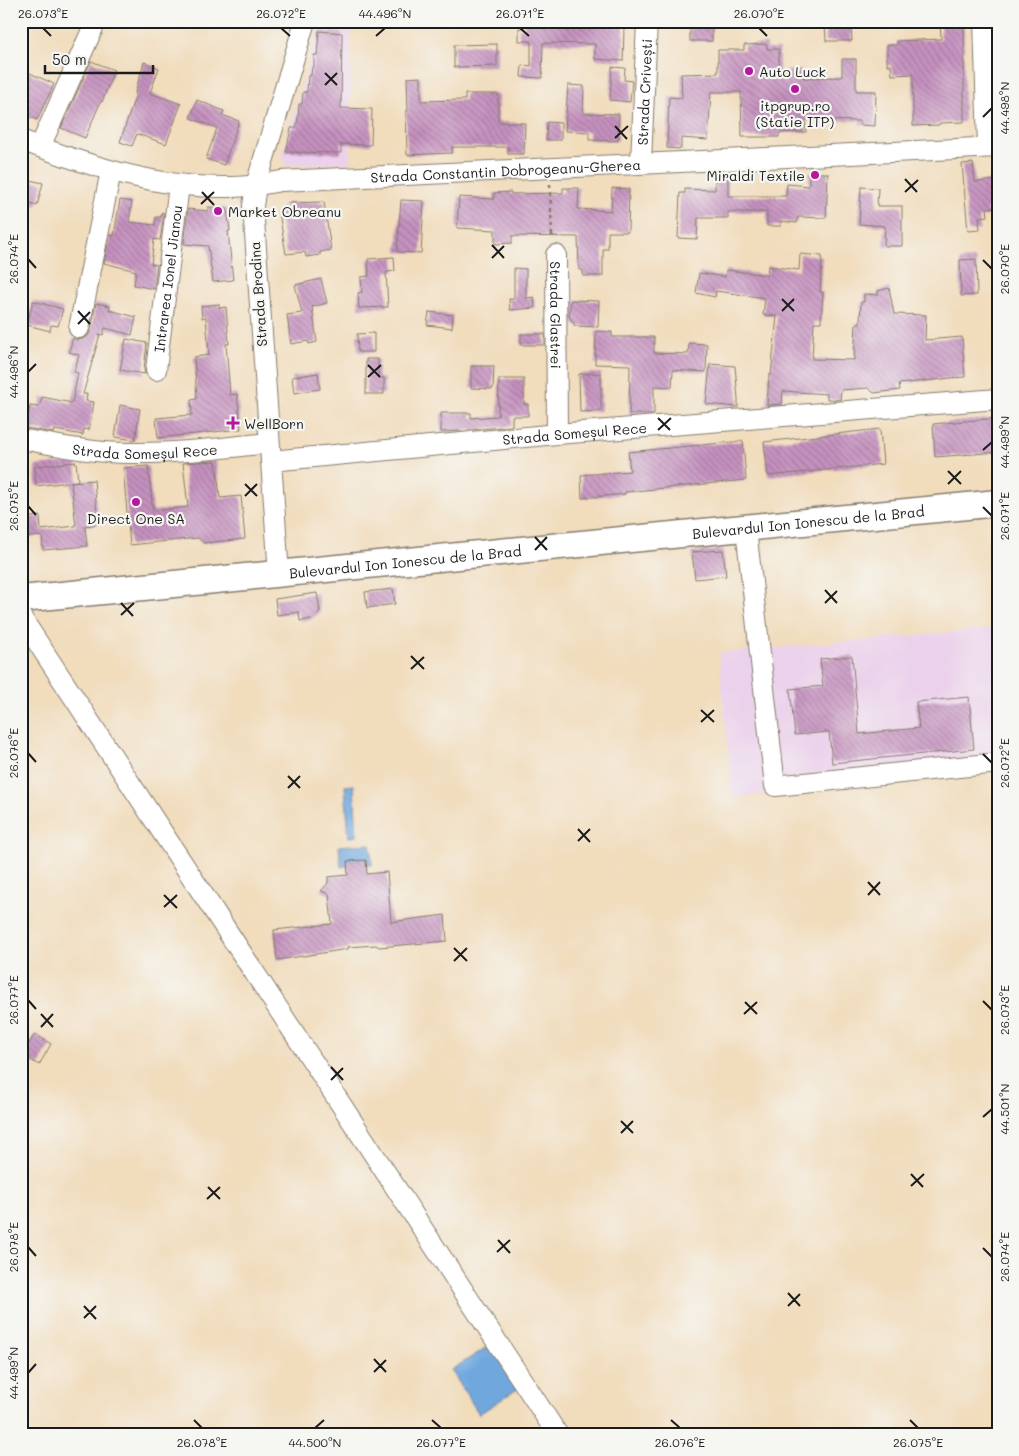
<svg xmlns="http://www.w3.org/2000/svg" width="1019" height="1456" viewBox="0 0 1019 1456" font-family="Mali,sans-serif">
<defs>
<pattern id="building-back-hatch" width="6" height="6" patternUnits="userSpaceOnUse" patternTransform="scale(1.25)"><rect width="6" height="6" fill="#c692c0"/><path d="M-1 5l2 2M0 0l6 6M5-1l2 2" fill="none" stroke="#a0769b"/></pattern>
</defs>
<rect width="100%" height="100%" fill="#f6f6f2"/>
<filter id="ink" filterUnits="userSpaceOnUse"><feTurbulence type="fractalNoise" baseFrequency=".02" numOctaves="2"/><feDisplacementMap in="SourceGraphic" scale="10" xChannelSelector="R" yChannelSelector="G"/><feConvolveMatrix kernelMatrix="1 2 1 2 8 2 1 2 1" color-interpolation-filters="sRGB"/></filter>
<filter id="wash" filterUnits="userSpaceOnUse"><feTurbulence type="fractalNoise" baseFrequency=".0096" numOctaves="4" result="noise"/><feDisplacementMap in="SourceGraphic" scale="20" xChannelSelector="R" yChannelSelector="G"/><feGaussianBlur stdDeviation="1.12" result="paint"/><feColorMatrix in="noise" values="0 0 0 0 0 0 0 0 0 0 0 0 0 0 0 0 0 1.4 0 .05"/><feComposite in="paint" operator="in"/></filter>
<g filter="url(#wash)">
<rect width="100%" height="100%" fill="#f1dcbc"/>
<g fill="#ebd1eb">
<path d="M321 21H351L350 163 285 165 282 156Z"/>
<path d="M997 628 998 771 732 798 719 653Z"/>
</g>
<g fill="#6fa8de" stroke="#46627d">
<path d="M354 785 357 836 349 837 345 786Z"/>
<path d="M370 844 372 865H367L366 860 347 861V866L341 867 339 846Z"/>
<path d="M494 1343 522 1386 479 1414 451 1370Z"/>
</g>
<g id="blocks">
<g fill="url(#building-back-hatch)">
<path d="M524 21H623L624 28 623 61 595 59V44L543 43 542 78 521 77 522 65 531 66V41H519V28H524Z"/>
<rect x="690" y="21" width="22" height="20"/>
<path d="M825 21H851L852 41H826Z"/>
<path d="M940 21H964V122L940 123 939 125 913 126V74L892 75 891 65H887V45H897V41L941 39Z"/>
<path d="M319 31 342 33 341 108 372 109 371 145 341 144V153L286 152 291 128H296L298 118 299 104H302L303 92H307L308 76 311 75 312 67H314V55H317Z"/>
<path d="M497 44V66L454 67V45Z"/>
<path d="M767 44V49H779V71L802 70 803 78 842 77V59H856V91H876L875 126 860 125V121L805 120 806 132 779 133V137H742L741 92H711L708 140 681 138V149L667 148 669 97 682 98 681 74 718 73V50H744V45Z"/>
<path d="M91 61 114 70 102 102 101 101 85 138 61 128Z"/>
<path d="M144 62 159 68 150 93 181 104 166 144 137 134 132 146 120 142 136 94 135 93Z"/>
<path d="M612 67 625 68 624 80 632 81 630 102 610 100Z"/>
<path d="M21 69 54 84 37 120 21 113Z"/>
<path d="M421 77V101L465 100V94H498V122L525 123 524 154H508V147H452V153L407 155 406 111H408L407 78Z"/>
<path d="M568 85 584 86 583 113 619 114 618 141 589 140V132L565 131Z"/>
<path d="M197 100 224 111 222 115 239 121 224 165 206 159 217 128 190 118Z"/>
<path d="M547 122 561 123V140H546Z"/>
<path d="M973 163 975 182 998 180V207L987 208 988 216 979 217 980 230 968 231 962 164Z"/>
<path d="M809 173H828L826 218 798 217 797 223 781 221V226H767V212H728V218H698L697 239 678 238 680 193H685V189L715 190V177H728V196H786L787 184 809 186Z"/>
<path d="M21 178 43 183 37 206 21 201Z"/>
<path d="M861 187 878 188 877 206H902V246H884L885 226 859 224Z"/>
<path d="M563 188H579L578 209 611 211 612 188 629 189 628 232H608V249H603V276H583V270H579L578 237 512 236V243L495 244V230L457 228 459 197 494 199V193L511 192V194L563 193Z"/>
<path d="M120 200 132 202 129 222 155 225 156 217H161L162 212 164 213 160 240 154 239 151 264 157 265 154 289 134 285 136 271 104 263 110 235 114 236Z"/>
<path d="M401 200 424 201 421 253 397 252Z"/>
<path d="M324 202 331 250 320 252V255L306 257 305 252 286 254 279 212 287 203Z"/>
<path d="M208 207 227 208 230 231H228L233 280 213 282 208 246 184 244 188 209 208 211Z"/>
<path d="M800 254 822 256 820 292H823L821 322H814L812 359 854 360 856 324H860L861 302H864V294L878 295V291L889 288 894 314 926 315 925 340 962 337 965 377 951 378 899 384 900 390 874 393 868 388 841 390 840 400 827 399V394L783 391 782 404 767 405 769 375H771L777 316 763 315 765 298 716 291 715 297 696 293 699 273 725 277 726 270 767 275 768 266 799 270Z"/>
<path d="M394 257 395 271 386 272 388 307 359 308 358 293 362 292 361 277 369 276 368 259Z"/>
<path d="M976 259 977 295 961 296 960 260Z"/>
<path d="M514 268 526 269V298L534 297 535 308 510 310 509 299H514Z"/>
<path d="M321 279 327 303 312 307 317 342 309 344 308 341 291 344 287 315 302 313 295 285Z"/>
<path d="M571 300 599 301 598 327 575 326 569 316Z"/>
<path d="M33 301 63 309 58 326 51 325 50 331 27 325Z"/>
<path d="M96 303 110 306 109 310 136 317 132 335 105 328 103 335 100 334 83 394H87L86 401 94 402 89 430 84 429 83 435 55 430 54 433 26 428 30 406 39 407 42 397 72 403 78 373 74 372 79 355 69 352 73 338 77 340 82 339 88 336 91 330Z"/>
<path d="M219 304V308L226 307 229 344H226L230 395 237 394 241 429 158 438 156 418 192 415 191 400 197 399 194 357 209 355 206 317 202 318 201 306Z"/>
<path d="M429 312 453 315 452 328 427 325Z"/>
<path d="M596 331 612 332V337H654V353L688 354 689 343 707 344 706 372 673 370 672 387 654 386V414H629L630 365 595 364Z"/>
<path d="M374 333V352H358L357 334Z"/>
<rect x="521" y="334" width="24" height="11"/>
<path d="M126 339 147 343 144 369 145 374 120 370Z"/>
<path d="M366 359H378V378H384V394H366Z"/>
<path d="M710 364 735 366 738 399V407L706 404Z"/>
<path d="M471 366H494L493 389 471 388Z"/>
<path d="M318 373 320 389 294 393 292 377Z"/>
<path d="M601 373V411L580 412 579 374Z"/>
<path d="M499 379H524V404H528V416H512V426L460 431 441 432V413H471V418L498 416Z"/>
<path d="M120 405 140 409 135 440 115 437Z"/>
<path d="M998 418V452L935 457 933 424Z"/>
<path d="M880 429 883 464 768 476 764 442Z"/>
<path d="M743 441 746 480 625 492V494L582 498 581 475 630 471 628 452Z"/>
<path d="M216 461 220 498 241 496 245 539 203 543 198 538 130 545 123 468 148 466 153 511 188 507 183 463Z"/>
<path d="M76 462 78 481 36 486 35 466Z"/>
<path d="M94 480 98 524 85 526 87 546 43 550 42 536 21 538V518L40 516 41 530 76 526 71 482Z"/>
<path d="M723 550 726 576 695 579 692 552Z"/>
<path d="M393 589 395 604 367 608 365 592Z"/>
<path d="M317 593 320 611 312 619 300 621 299 612 277 615 275 599Z"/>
<path d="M852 656 859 734 919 728 916 702 969 697 974 749 832 763 829 732 795 735 790 689 823 686 820 659Z"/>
<path d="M366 860 367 874 387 872 391 922 445 915 447 941 379 947 376 945 348 947V949L277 960 274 930 332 924 329 894 321 891 328 883V877L348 875 347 861Z"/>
<path d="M35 1034 51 1044 39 1065 22 1055Z"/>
</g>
</g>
</g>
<g filter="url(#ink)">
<use href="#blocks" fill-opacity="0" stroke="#867c6c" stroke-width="1"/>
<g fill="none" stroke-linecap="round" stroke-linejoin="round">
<g stroke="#867c6c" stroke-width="22">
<g id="minor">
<path d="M984 21 988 147"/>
<path id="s1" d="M21 140C89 166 159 189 232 187 249 187 265 184 281 181L998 147"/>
<path d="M40 147 96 21"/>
<path id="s2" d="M641 163 647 21"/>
<path id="s3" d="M556 255 557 434"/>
<path d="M79 328 111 171"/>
<path id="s4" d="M156 370 179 185"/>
<path id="s5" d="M21 439C56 445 92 453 128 453 175 454 223 448 269 443"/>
<path id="s6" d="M271 461 557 434 998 399"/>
<path d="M746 529 775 786 998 763"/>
<path d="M279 574 253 206 256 185 305 21"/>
<path d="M21 617 558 1435"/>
</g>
</g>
<g stroke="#867c6c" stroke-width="29">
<g id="major">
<path id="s7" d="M21 599 998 503"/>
</g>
</g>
<path stroke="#867c6c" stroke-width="2.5" stroke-dasharray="4 4" stroke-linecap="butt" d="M550 184 552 239"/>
<use href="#minor" stroke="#fff" stroke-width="20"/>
<use href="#major" stroke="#fff" stroke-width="26"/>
</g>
</g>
<path fill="none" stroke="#1c1c1c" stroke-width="2" d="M43 28 51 36M281 28 290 36M520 28 529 36M759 28 767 36M376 36 385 28M325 73 337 85M325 85 337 73M983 117 992 108M615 126 627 139M615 138 628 126M905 179 917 192M202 192 214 205M905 192 918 180M201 204 214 192M492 245 504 258M492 258 504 246M28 259 36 268M983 260 992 269M782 299 794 311M78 311 90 324M782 311 794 299M78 324 90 312M368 365 380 377M28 372 36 364M368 377 381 365M658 418 670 430M658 430 671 418M983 450 992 442M948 471 961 484M245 484 257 496M948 484 961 471M245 496 257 484M28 506 36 515M983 507 992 516M535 537 547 550M535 550 547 537M825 590 837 603M121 603 133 616M825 603 837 591M121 615 134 603M411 656 424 669M411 669 424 657M701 710 714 722M701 722 714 710M28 753 36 762M983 754 992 763M288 776 300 788M288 788 300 776M578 829 590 842M578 841 590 829M868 882 880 895M164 895 177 908M868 895 880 882M164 907 177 895M454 948 467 961M454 961 467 948M28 1000 36 1009M983 1001 992 1010M745 1002 757 1014M41 1014 53 1027M744 1014 757 1002M41 1027 53 1014M331 1067 343 1080M331 1080 343 1068M983 1117 992 1109M621 1121 633 1133M621 1133 633 1121M911 1174 923 1187M911 1186 924 1174M208 1187 220 1199M207 1199 220 1187M498 1240 510 1253M28 1247 36 1256M983 1248 992 1257M497 1252 510 1240M788 1293 800 1306M84 1306 96 1319M788 1306 800 1294M84 1318 96 1306M374 1359 386 1372M374 1372 386 1360M28 1373 36 1364M194 1420 202 1428M432 1420 441 1428M671 1420 680 1428M910 1420 918 1428M315 1428 324 1420"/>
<g fill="#b5179e" stroke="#f6f6f2" stroke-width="2">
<circle cx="749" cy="71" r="5"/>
<circle cx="795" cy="89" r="5"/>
<circle cx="815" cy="175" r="5"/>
<circle cx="218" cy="211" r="5"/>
<path d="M230.5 415.5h5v5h5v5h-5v5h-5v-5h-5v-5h5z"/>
<circle cx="136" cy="502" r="5"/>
</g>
<g text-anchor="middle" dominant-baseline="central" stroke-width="4.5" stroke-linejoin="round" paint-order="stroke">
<g font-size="14" fill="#1c1c1c" stroke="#f6f6f2" text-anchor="start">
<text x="759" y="71">Auto Luck</text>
<text x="795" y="105" text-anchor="middle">itpgrup.ro<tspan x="795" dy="16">(Statie ITP)</tspan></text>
<text x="805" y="175" text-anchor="end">Miraldi Textile</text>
<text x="228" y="211">Market Obreanu</text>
<text x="244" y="423">WellBorn</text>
<text x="136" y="518" text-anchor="middle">Direct One SA</text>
</g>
<g font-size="14" fill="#1c1c1c" stroke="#f6f6f2">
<text stroke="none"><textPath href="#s2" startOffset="71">Strada Crivești</textPath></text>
<text stroke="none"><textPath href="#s1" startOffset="492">Strada Constantin Dobrogeanu-Gherea</textPath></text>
<text stroke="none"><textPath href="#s4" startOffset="92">Intrarea Ionel Jianou</textPath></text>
<text transform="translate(258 294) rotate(-94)">Strada Brodina</text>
<text stroke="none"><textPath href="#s3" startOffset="60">Strada Glastrei</textPath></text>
<text stroke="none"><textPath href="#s6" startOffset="305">Strada Someșul Rece</textPath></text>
<text stroke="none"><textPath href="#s5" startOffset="125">Strada Someșul Rece</textPath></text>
<text stroke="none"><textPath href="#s7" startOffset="791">Bulevardul Ion Ionescu de la Brad</textPath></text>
<text stroke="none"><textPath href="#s7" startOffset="386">Bulevardul Ion Ionescu de la Brad</textPath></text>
</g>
</g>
<rect width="1019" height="1456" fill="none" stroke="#f6f6f2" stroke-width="55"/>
<path d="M45 65v8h108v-8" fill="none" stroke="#1c1c1c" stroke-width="2.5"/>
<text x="52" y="65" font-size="15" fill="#1c1c1c" stroke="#f6f6f2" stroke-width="4" paint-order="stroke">50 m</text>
<rect x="28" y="28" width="964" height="1400" fill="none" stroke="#1c1c1c" stroke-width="2"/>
<g font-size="12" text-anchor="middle" fill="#1c1c1c">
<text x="43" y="18">26.073°E</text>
<text x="281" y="18">26.072°E</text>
<text x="385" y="18">44.496°N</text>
<text x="520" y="18">26.071°E</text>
<text x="759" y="18">26.070°E</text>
<text transform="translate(1005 108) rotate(-90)" y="4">44.498°N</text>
<text transform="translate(14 259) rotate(-90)" y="4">26.074°E</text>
<text transform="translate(1005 269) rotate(-90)" y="4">26.070°E</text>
<text transform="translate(14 372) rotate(-90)" y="4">44.496°N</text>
<text transform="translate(1005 442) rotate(-90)" y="4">44.499°N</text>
<text transform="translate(14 506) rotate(-90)" y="4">26.075°E</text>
<text transform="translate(1005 516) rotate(-90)" y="4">26.071°E</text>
<text transform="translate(14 753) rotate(-90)" y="4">26.076°E</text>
<text transform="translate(1005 763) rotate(-90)" y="4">26.072°E</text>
<text transform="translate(14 1000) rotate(-90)" y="4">26.077°E</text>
<text transform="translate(1005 1010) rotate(-90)" y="4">26.073°E</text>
<text transform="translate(1005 1109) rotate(-90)" y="4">44.501°N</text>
<text transform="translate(14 1247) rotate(-90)" y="4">26.078°E</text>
<text transform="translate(1005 1257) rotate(-90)" y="4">26.074°E</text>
<text transform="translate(14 1373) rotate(-90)" y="4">44.499°N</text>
<text x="202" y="1447">26.078°E</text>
<text x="315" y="1447">44.500°N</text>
<text x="441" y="1447">26.077°E</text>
<text x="680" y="1447">26.076°E</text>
<text x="918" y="1447">26.075°E</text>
</g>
</svg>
